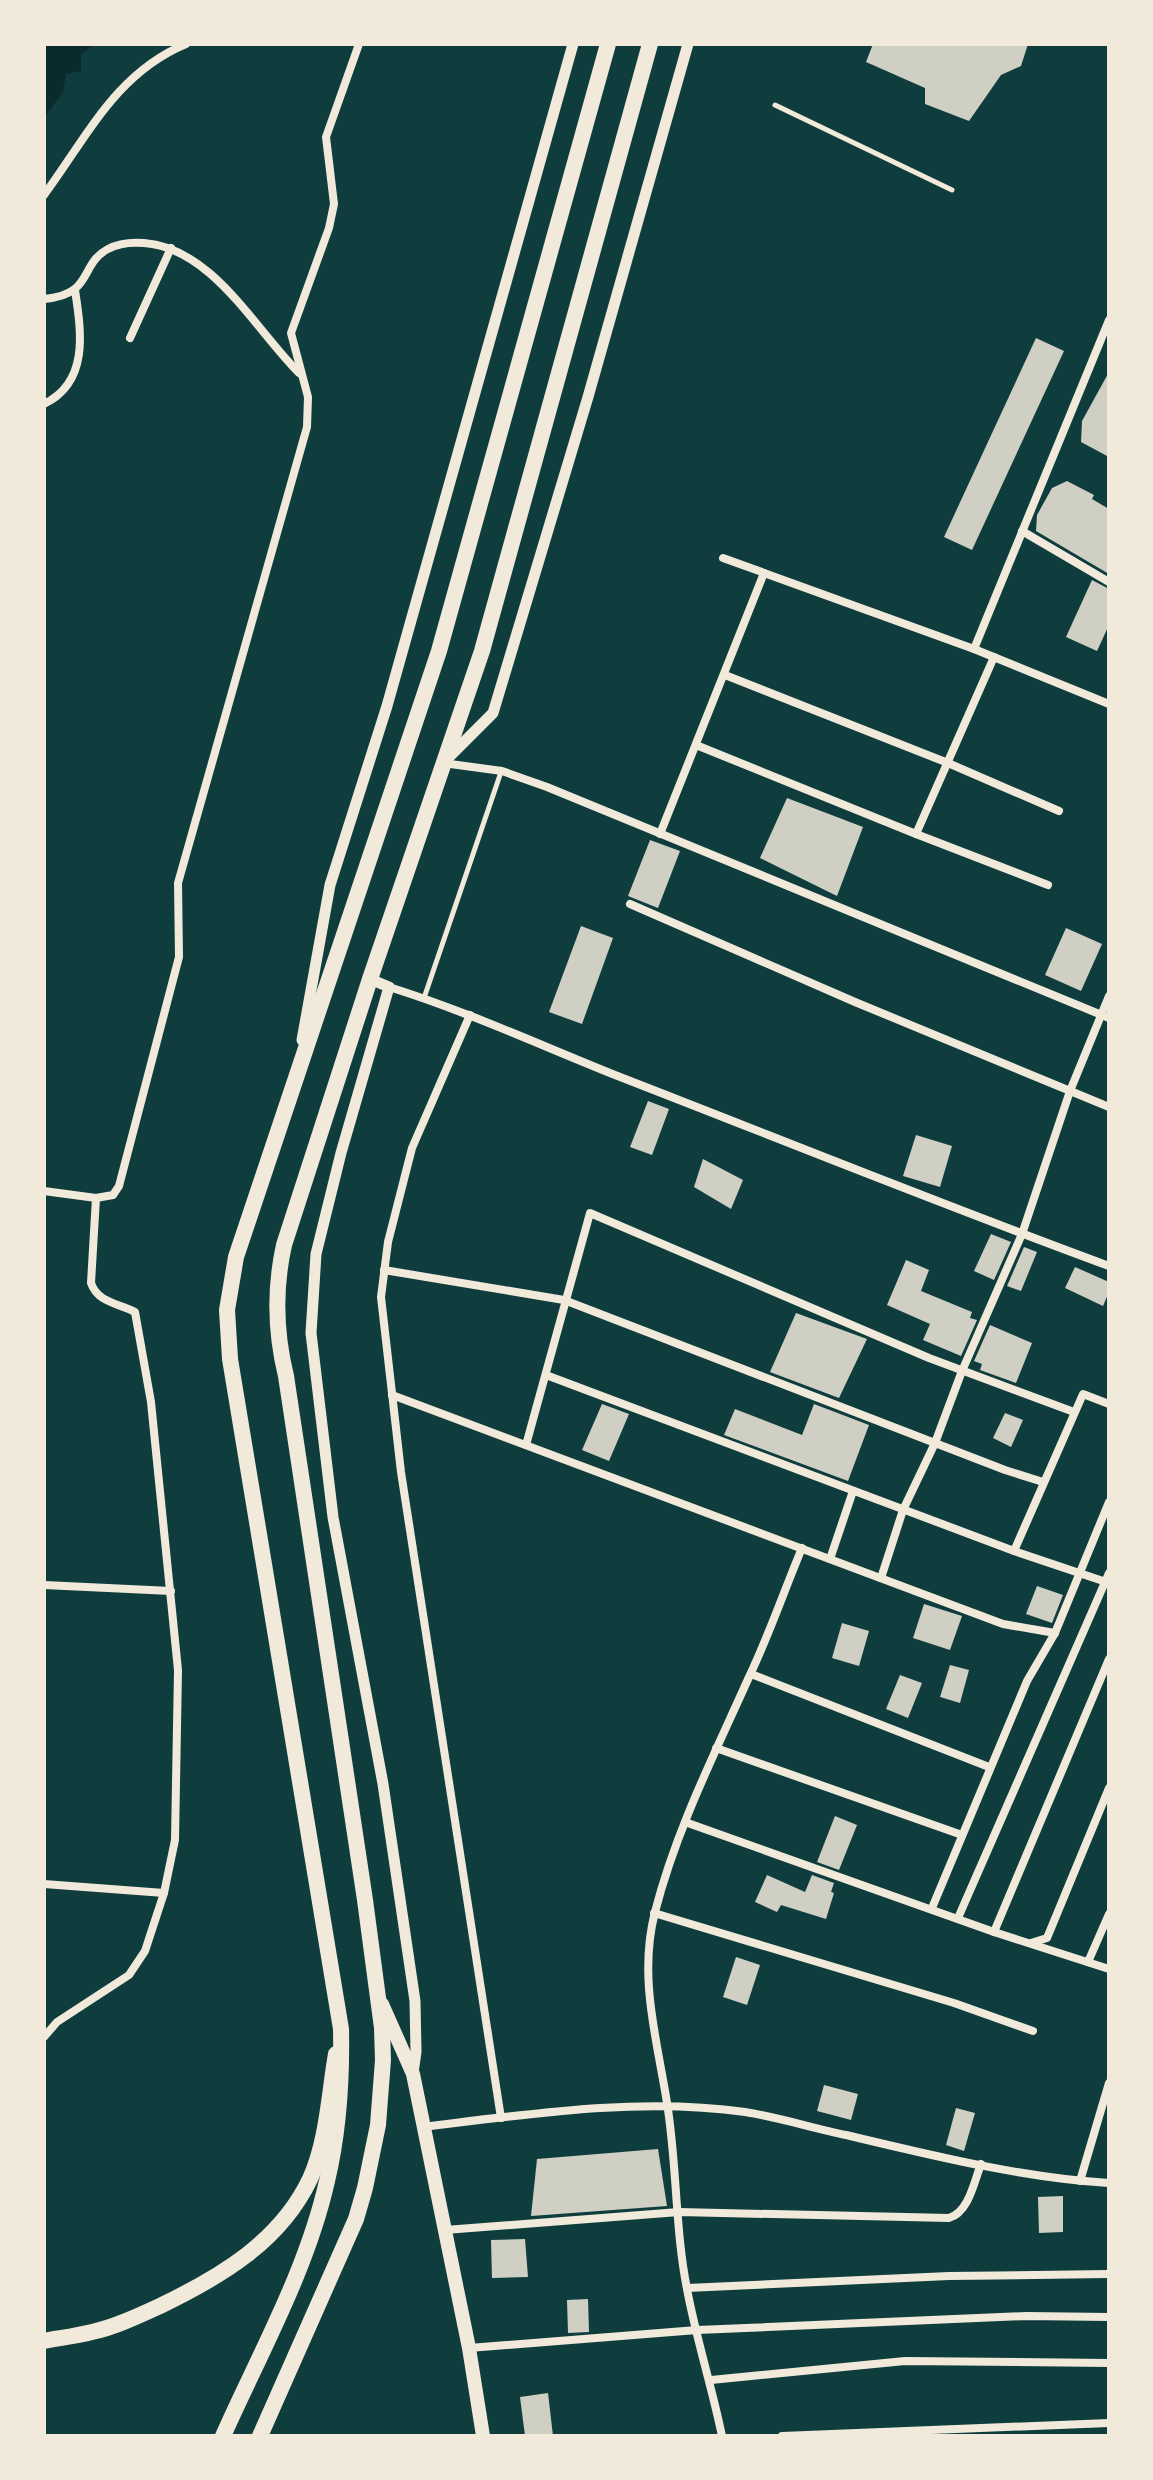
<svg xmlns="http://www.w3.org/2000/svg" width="1153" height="2480" viewBox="0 0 1153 2480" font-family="Manrope,sans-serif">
<rect width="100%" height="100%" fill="#0f3d3e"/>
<path fill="#0a2a2b" d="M44 44H96L81 54V71L66 74 63 92 44 118Z"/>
<g fill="#cfcfc3">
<path d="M873 44H1028L1021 66 1001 75 969 121 925 104V88L866 62Z"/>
<path d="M1036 338 1064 351 972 550 944 537Z"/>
<path d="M1109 372V457L1081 442 1082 421Z"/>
<path d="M1067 481 1094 495 1092 499 1109 509V574L1036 531 1037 515 1052 488Z"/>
<path d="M1092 580 1109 589V625L1097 651 1066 637Z"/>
<path d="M787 798 863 827 837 896 760 858Z"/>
<path d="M650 840 680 851 658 908 628 896Z"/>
<path d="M581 926 613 938 582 1024 549 1012Z"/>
<path d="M1066 928 1102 944 1081 991 1045 975Z"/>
<path d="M648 1101 669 1109 652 1155 630 1147Z"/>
<path d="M916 1135 952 1146 940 1187 903 1176Z"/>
<path d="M703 1159 743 1180 731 1209 694 1187Z"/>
<path d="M991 1234 1011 1242 994 1280 974 1271Z"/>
<path d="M1024 1247 1037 1252 1021 1291 1007 1286Z"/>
<path d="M906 1260 929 1270 921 1291 972 1312 970 1318 977 1320 961 1356 923 1340 930 1324 887 1305Z"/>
<path d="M1075 1267 1109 1282V1292L1103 1306 1065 1288Z"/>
<path d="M796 1313 867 1339 839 1398 770 1372Z"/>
<path d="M990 1325 1032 1343 1016 1383 980 1370 982 1364 974 1361Z"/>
<path d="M602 1404 629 1414 609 1461 582 1450Z"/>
<path d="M814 1404 869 1425 848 1481 724 1435 735 1409 802 1435Z"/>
<path d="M1005 1413 1023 1420 1011 1447 993 1438Z"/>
<path d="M1037 1586 1063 1595 1052 1623 1026 1614Z"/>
<path d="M924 1604 962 1616 950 1650 913 1638Z"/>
<path d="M842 1623 869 1631 859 1666 832 1658Z"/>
<path d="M950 1665 969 1670 960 1703 940 1697Z"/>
<path d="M900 1675 922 1683 908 1718 886 1709Z"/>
<path d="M835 1816 857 1825 839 1870 817 1862Z"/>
<path d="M767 1875 805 1892 812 1875 834 1883 831 1892 834 1893 826 1919 781 1905 777 1912 755 1902Z"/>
<path d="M736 1957 760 1965 747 2005 723 1997Z"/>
<path d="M824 2085 858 2094 851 2120 817 2111Z"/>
<path d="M956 2108 975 2113 964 2151 946 2145Z"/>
<path d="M658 2149 667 2206 531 2216 537 2159Z"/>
<path d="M1063 2196V2232L1039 2233 1038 2197Z"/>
<path d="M525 2239 528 2277 492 2278 491 2240Z"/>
<path d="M588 2299 589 2332 568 2333 567 2300Z"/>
<path d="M548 2393 553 2436H525L520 2397Z"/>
</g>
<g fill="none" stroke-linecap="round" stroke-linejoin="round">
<g stroke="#f1e9da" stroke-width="5">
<path d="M775 105 952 190"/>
<path d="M424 998 501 772"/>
</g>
<g stroke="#f1e9da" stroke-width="8">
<path d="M44 195C87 137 116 73 186 44"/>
<path d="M44 299C94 295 79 264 108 249 119 243 132 242 144 243 212 248 254 328 299 373"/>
<path d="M130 338 171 248"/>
<path d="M44 404C90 382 81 330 75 290"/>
<path d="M1022 531 1109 582"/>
<path d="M723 558 974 649 1109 704"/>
<path d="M974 649 1109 320"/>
<path d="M725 675 948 763 1059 811"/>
<path d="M696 745 916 834 1048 885"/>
<path d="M443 763 502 771 547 787 1109 1018"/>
<path d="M660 834 764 573"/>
<path d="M916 834 994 657"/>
<path d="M630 904 855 1002 1109 1107"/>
<path d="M389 987C466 1011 540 1045 615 1075 780 1139 943 1205 1109 1266"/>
<path d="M470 1015 412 1148 388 1242 381 1297 401 1472 501 2118"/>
<path d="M44 1191 96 1198 113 1195 119 1186 179 957 178 883 307 427 308 397 291 333 329 228 334 204 326 137 359 44"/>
<path d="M384 1270 564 1300 1005 1470 1043 1482"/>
<path d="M546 1375 1014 1551 1109 1583"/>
<path d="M392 1395 1003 1624 1055 1633"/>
<path d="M526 1445 590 1213 929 1358 1074 1412"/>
<path d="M1014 1551 1083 1394 1109 1404"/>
<path d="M830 1559 853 1491"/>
<path d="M881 1578 903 1510 935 1443 962 1371 1022 1234 1070 1091 1109 996"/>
<path d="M44 1585 171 1591"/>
<path d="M751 1674 989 1767"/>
<path d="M716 1748 962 1835"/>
<path d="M685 1822 994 1932 1109 1969"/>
<path d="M44 1884 164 1893"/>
<path d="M932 1908 1027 1681 1055 1633 1109 1502"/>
<path d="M654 1913 954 2003 1033 2031"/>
<path d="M958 1918 1109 1573"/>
<path d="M994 1932 1109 1659"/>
<path d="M1031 1943 1047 1938 1109 1788"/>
<path d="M1088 1962 1109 1914"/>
<path d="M44 2037 57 2022 129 1975 145 1951 164 1893 175 1840 178 1670 151 1402 135 1312C118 1303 98 1303 91 1283L96 1198"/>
<path d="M423 2127C529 2114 639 2097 745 2112 778 2117 812 2128 846 2135 930 2155 1023 2178 1109 2183"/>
<path d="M1080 2181 1109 2083"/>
<path d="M445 2230 679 2212 949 2218C969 2212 974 2182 981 2164"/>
<path d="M687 2288 949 2276 1109 2274"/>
<path d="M469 2348 697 2330 1026 2316 1109 2317"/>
<path d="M711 2380 905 2361 1109 2363"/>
<path d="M722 2436C712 2387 696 2338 687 2289 675 2229 677 2164 667 2103 657 2039 638 1977 655 1912 676 1830 715 1753 749 1677 769 1635 784 1591 802 1548"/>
<path d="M782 2436 1109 2423"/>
</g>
<g stroke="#f1e9da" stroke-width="11">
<path d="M449 757 493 713 588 397 688 44"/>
<path d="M370 979 389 987 341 1153 316 1254 311 1333 333 1517 383 1784 415 2001 416 2052 413 2073"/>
<path d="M302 1040 330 885 387 706 573 44"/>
</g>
<path stroke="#f1e9da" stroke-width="14" d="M382 2004 413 2074 469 2348 483 2436"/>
<path stroke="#f1e9da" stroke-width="16" d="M44 2341C60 2338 76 2336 92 2332 115 2327 138 2316 160 2306 220 2277 280 2242 310 2179 327 2142 329 2094 336 2054"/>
<g stroke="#f1e9da" stroke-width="16">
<path d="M223 2436C260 2353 307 2270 327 2181 339 2131 342 2080 341 2029L230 1359 227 1310 236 1257 439 651 608 44"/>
<path d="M260 2436 356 2219 365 2188 378 2125 383 2060 382 2028 365 1900 286 1376C275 1331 274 1290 284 1245L370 979 482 651 650 44"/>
</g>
</g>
<rect width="1153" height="2480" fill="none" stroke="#f1e9da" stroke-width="92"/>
</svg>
